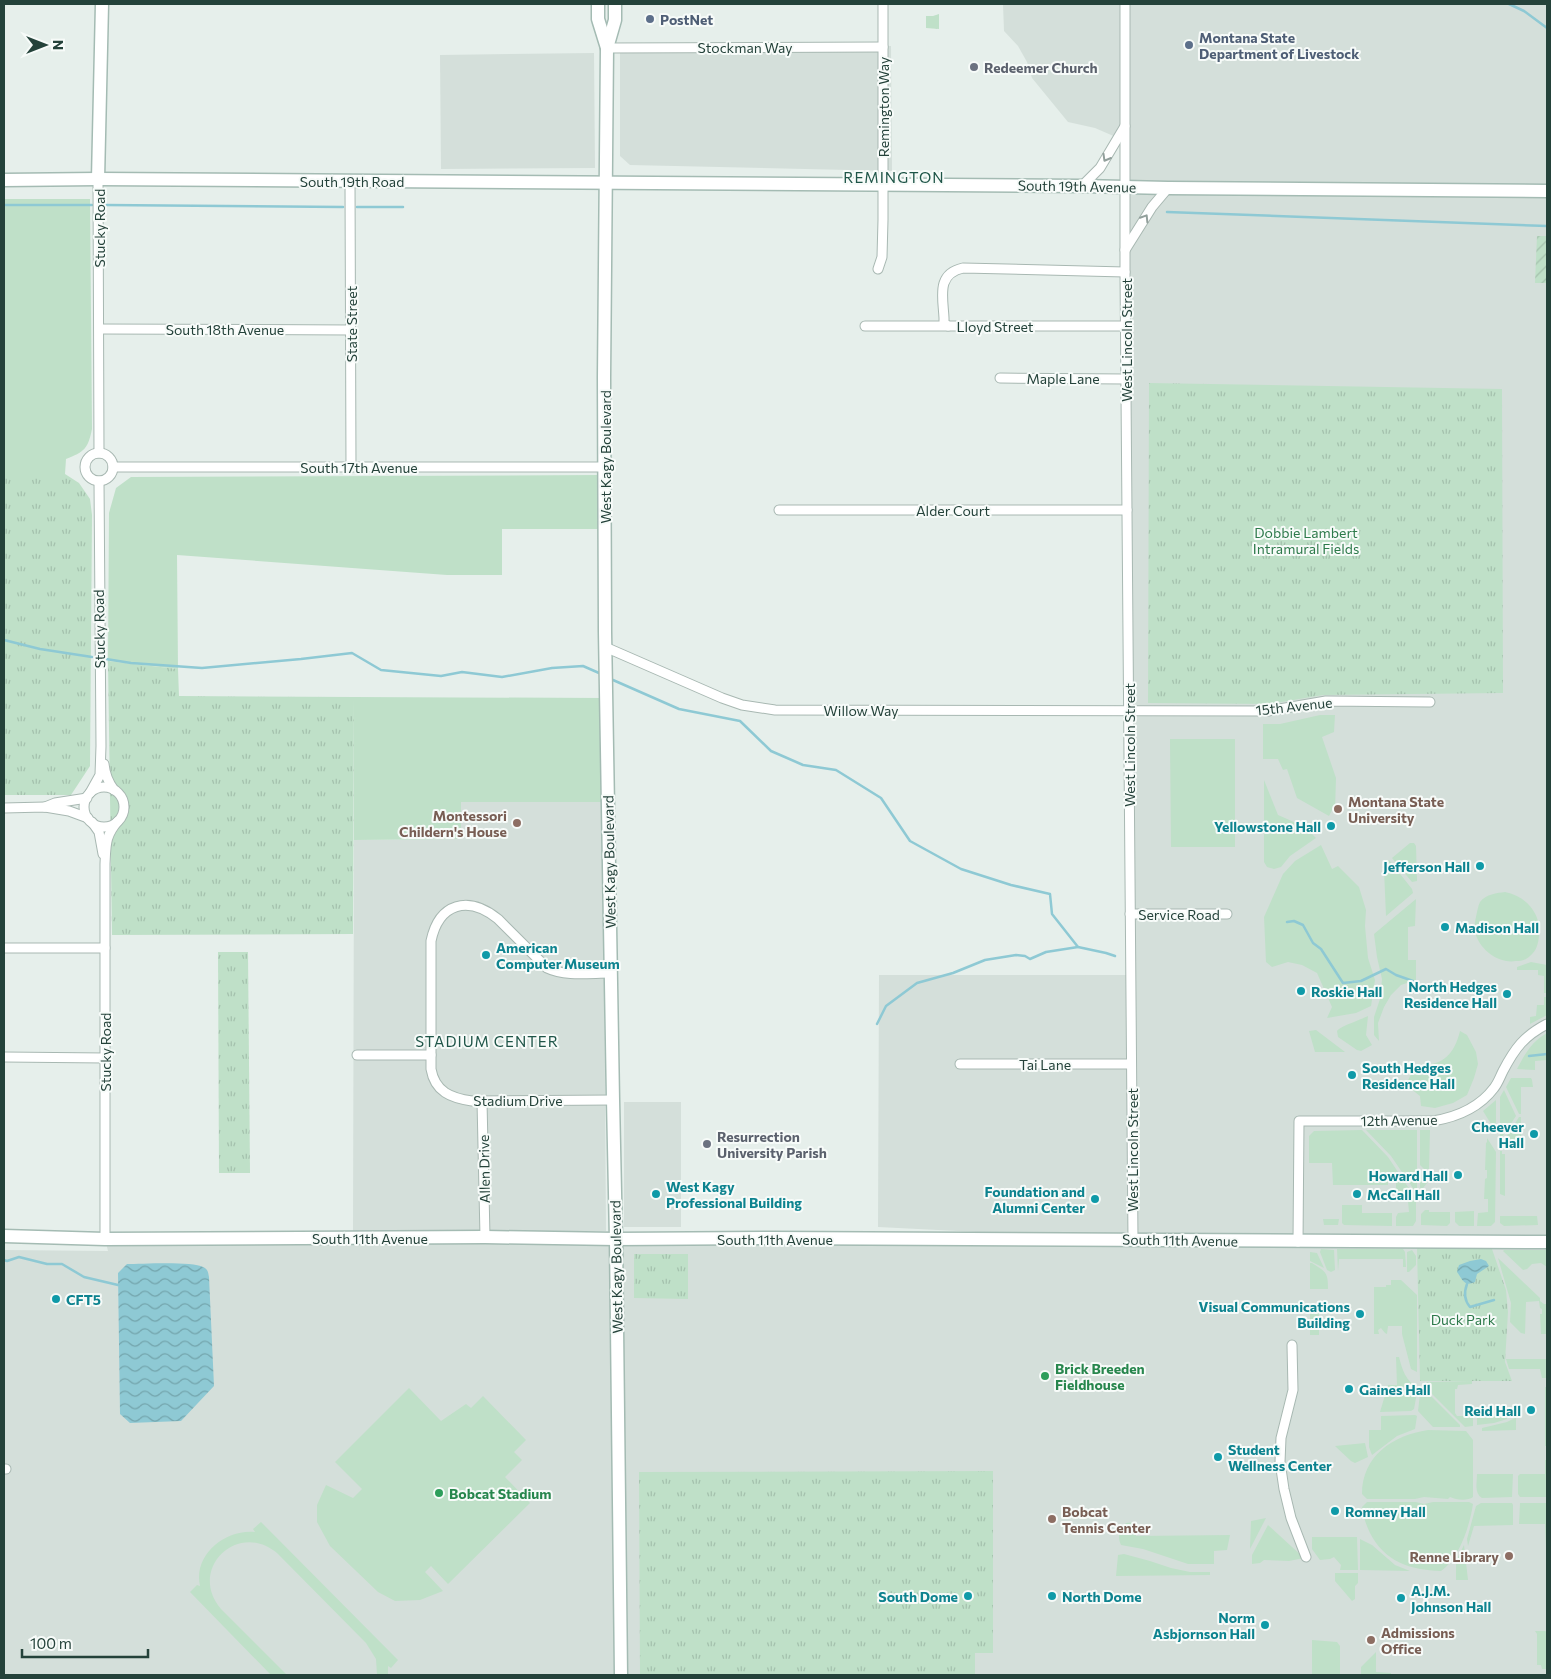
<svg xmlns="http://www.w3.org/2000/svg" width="1551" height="1679" viewBox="0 0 1551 1679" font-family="Commissioner,sans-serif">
<defs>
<pattern id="park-tufts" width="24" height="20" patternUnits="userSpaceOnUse" patternTransform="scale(1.25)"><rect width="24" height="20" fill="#bfe0c8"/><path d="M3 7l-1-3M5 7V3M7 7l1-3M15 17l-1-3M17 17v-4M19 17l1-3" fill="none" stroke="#a4c1ad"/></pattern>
<pattern id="garden-furrows" width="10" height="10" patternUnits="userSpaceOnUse" patternTransform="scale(1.25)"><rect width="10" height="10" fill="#bfe0c8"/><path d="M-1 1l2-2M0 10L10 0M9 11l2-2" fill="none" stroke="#a4c1ad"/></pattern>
<pattern id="water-waves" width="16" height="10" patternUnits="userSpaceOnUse" patternTransform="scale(1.25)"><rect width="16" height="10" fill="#8ec9d4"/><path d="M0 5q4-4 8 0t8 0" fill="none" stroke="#74a5ad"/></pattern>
</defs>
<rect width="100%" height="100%" fill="#e6efeb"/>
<g fill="#d4dfda">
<path d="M1003 4H1547V1675H4V1250L108 1251 105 1239H1118L878 1227 879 975H1130L1125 141 1095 128 1068 122 1032 78 1027 62 1018 46 1004 31Z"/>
<path d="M620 44 891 46 892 171 630 165 620 156Z"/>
<path d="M594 53 595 168 441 169 440 55Z"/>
<path d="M461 802H603L606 1231 353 1233 354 840 461 839Z"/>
<rect x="624" y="1102" width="57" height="125"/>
</g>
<g fill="#bfe0c8">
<path d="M4 199H90L92 429C88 449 84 452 66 459L65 474H4Z"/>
<path d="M600 475 602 529H502V575H447L177 555 178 669 108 661 109 513 116 488 131 477Z"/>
<path d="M354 697 603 698V802H461V839L354 840Z"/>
<path d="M1320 715H1335L1334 732 1322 737 1336 778 1335 811 1332 810 1329 816 1297 798 1287 769 1283 770 1278 759H1263V724H1280Z"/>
<path d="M1170 739H1235V847H1171Z"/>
<path d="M1264 780 1278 815C1292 821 1305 826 1316 838L1290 856 1281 867 1274 869 1267 867 1264 862Z"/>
<path d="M1410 843H1414L1416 846 1417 881 1412 882 1392 858Z"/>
<path d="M1321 845 1332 869 1338 866 1359 887 1366 910 1365 926 1368 958 1375 980 1371 1006 1356 1013 1327 1018 1332 1007 1317 973 1302 965 1288 962 1272 967 1266 962 1264 917 1283 874 1295 861Z"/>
<path d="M1389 860 1412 889 1413 893 1386 916 1384 870 1382 867Z"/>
<path d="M1505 892C1526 896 1542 914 1539 936 1538 944 1537 950 1530 956 1526 960 1521 961 1516 961 1498 964 1479 949 1475 932 1474 927 1475 921 1476 917 1477 912 1478 906 1480 902 1486 894 1497 893 1505 892Z"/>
<path d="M1416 899 1415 926 1408 927V960H1416V980L1401 985 1391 995 1384 1007 1378 1023 1379 1041 1374 1035V1017L1380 999 1382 979 1377 957 1374 934Z"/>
<path d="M1531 962 1547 965V993H1544V976L1538 975V970H1517V967Z"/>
<path d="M1544 997H1547V1015L1530 1024V1017L1536 1016 1537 1005H1544Z"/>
<path d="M1368 1016 1366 1035 1372 1045 1361 1051 1357 1050 1338 1037 1337 1031C1341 1026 1360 1020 1368 1016Z"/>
<path d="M1316 1030 1345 1052H1315L1309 1031Z"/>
<path d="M1460 1031 1467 1035 1476 1052 1478 1064 1474 1078 1467 1095 1453 1103 1435 1108 1421 1106 1420 1096 1406 1085 1415 1065C1441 1067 1454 1056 1460 1031Z"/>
<path d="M1547 1033V1060L1535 1061V1070L1517 1069C1525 1054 1531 1042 1547 1033Z"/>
<path d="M1511 1078H1531L1532 1080 1533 1087H1521V1114H1519L1506 1087Z"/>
<path d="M1504 1090 1516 1116 1500 1140V1097Z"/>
<path d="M1496 1100V1132L1483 1111Z"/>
<path d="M1519 1117H1521V1148H1505L1502 1144Z"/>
<path d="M1362 1130 1388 1157 1416 1199V1221L1413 1226H1396V1217L1398 1213 1409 1212 1408 1201H1398L1396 1198V1176H1392V1180L1388 1182V1185H1333L1332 1163H1309V1136L1314 1131Z"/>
<path d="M1366 1130H1417V1194L1391 1156Z"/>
<path d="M1420 1130H1430L1429 1169H1424L1420 1165Z"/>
<path d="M1487 1138 1496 1152 1495 1222 1491 1226H1477L1478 1213 1488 1212V1199H1484L1485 1179 1487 1178V1170H1485L1486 1143 1487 1142Z"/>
<path d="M1500 1151H1502V1154H1505V1196L1500 1194Z"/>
<path d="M1424 1173H1428V1182L1423 1188 1428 1192V1201H1424L1420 1197V1176Z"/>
<path d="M1342 1205H1362V1213H1392V1226L1344 1225 1342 1223Z"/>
<path d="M1425 1210H1429V1212H1450V1223L1447 1226 1421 1225V1214Z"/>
<path d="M1474 1211V1226H1459L1455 1222V1212Z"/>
<path d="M1500 1216H1537L1538 1225 1504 1226 1500 1223Z"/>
<path d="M1323 1219H1339L1338 1225H1324Z"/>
<path d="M1321 1249 1334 1250 1335 1270 1331 1272 1327 1270 1320 1252Z"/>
<path d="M1337 1249H1403L1405 1252 1406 1267H1403V1259H1339L1338 1271Z"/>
<path d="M1412 1250 1416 1256V1265L1409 1272H1407V1252Z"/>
<path d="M1504 1250H1547V1267L1541 1263 1532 1264 1527 1269 1523 1270 1503 1251Z"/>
<path d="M1310 1252 1317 1253 1324 1268 1310 1261Z"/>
<path d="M1498 1258 1540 1298V1301L1544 1304H1547V1334H1541L1540 1314H1542V1309L1540 1308 1539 1301 1526 1302 1525 1334 1521 1333 1510 1322 1511 1303Z"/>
<path d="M1312 1263C1326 1272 1328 1272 1328 1289H1310V1263Z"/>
<path d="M1391 1280H1401L1417 1295V1372L1411 1369 1402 1334V1326H1388L1387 1334 1385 1333 1381 1328 1378 1330 1379 1334H1374V1287H1386V1285H1391Z"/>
<path d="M1316 1306H1319V1335H1310V1314L1316 1310Z"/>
<path d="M1547 1344V1378H1542L1540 1369H1509L1506 1359H1547Z"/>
<path d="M1396 1357H1399C1402 1369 1406 1382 1418 1387L1414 1409 1411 1411 1380 1412 1388 1385H1397Z"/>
<path d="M1472 1381V1384L1458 1385 1457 1389H1455V1413L1457 1416H1473V1426L1465 1427 1424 1386 1427 1382Z"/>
<path d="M1421 1386 1460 1425V1427H1433L1418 1411Z"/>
<rect x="1545" y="1387" width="2" height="59"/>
<path d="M409 1388 441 1421 466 1404 471 1408 483 1396 526 1440 514 1452 522 1460 505 1477 530 1503 448 1584 431 1566 425 1572 443 1591 420 1600 395 1601 378 1592 330 1546 317 1522V1505L326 1485 353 1498 362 1489 335 1462Z"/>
<path d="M1415 1415 1417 1416 1415 1429 1397 1436 1372 1455 1369 1447V1430H1381V1416Z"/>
<path d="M1477 1416H1507V1419L1494 1423 1477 1425Z"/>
<path d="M1515 1418H1516V1430L1482 1431V1428L1507 1422Z"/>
<path d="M1428 1430 1466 1431 1473 1440V1497C1468 1501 1456 1500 1450 1497L1448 1499 1424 1497 1415 1499H1367L1362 1494C1362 1456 1393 1435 1428 1430Z"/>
<path d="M1365 1443 1368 1457 1355 1463 1351 1461 1335 1446Z"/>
<path d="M1545 1460H1547V1497H1520L1518 1494V1476L1520 1474H1545Z"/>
<path d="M1477 1474H1513L1512 1497 1482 1498C1474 1493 1477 1483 1477 1474Z"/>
<path d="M1367 1502H1416L1424 1504 1433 1502H1469L1473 1504C1470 1525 1459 1559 1441 1571 1410 1570 1385 1562 1370 1533 1366 1524 1363 1517 1362 1507Z"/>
<path d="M1481 1503H1512L1513 1505V1525L1474 1526 1468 1546 1467 1539 1476 1506Z"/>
<path d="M1520 1503H1547V1547H1546L1545 1524H1519Z"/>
<path d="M1266 1518 1250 1549 1251 1521Z"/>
<path d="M261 1522 398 1660 391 1668 388 1666V1675H377L376 1659 366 1643 277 1553C238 1520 187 1569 221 1609L287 1675H271L190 1592 197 1585 200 1586C193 1555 225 1529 255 1532L253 1529Z"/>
<path d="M1136 1522V1536L1230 1535 1227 1550 1214 1551V1564H1188L1143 1549 1121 1545C1117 1536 1119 1530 1126 1523Z"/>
<path d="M1268 1525 1304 1558 1289 1561 1264 1560 1260 1563 1252 1564V1555Z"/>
<path d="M1312 1537H1357L1358 1570H1340L1341 1565 1334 1557 1330 1559 1320 1560 1312 1549Z"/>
<path d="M1360 1539 1372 1545 1395 1565 1410 1571 1360 1570Z"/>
<path d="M1464 1545 1468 1580H1456V1561Z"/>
<path d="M1124 1554 1150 1561 1171 1568 1190 1572H1210V1575L1116 1576 1118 1555Z"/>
<path d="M1335 1573H1358V1583L1355 1586V1599L1352 1601 1335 1581Z"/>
<path d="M1535 1631H1545L1547 1632V1669H1542L1541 1665H1537V1634Z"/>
<path d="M1312 1640 1337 1642 1340 1646V1675H1312Z"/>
<path d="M1376 1652V1672L1391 1673V1675H1361V1667Z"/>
</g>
<g fill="url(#park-tufts)">
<path d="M939 14V29L926 28V16H933Z"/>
<path d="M1149 383 1502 389 1503 693 1323 695 1270 704 1148 703Z"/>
<path d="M4 474H65L79 483 90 499 92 515 90 766 71 795H4Z"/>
<path d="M108 661 178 669 179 696 354 697 353 934 112 935Z"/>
<path d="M218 952H248L250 1173H219Z"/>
<path d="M1417 1248 1492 1249 1506 1290 1508 1312 1505 1362 1512 1381H1420Z"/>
<path d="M634 1254H688V1299L634 1298Z"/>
<path d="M993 1471V1653H975V1675H640L639 1472Z"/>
</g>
<path fill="url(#garden-furrows)" d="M1537 236H1547V283H1535Z"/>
<g fill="url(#water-waves)">
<path d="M1481 1259 1486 1261 1489 1266 1477 1274 1475 1282C1464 1287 1463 1280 1457 1272L1459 1265 1470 1261Z"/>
<path d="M127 1264C141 1264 193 1261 203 1267 208 1269 208 1272 209 1277L214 1386 181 1421 130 1423 120 1414 118 1273Z"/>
</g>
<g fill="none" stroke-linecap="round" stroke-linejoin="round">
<g stroke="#8ec9d4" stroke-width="2.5">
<path d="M1509 4 1524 11 1547 28"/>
<path d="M4 205H92"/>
<path d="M105 205 343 207"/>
<path d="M357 207H403"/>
<path d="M1167 212 1547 226"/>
<path d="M4 640 40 649 92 657"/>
<path d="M106 659 131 663 202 668 301 659 352 653 381 670 441 676 462 672 502 677 552 668 583 666 599 673"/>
<path d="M613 680 679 709 740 721 771 751 803 765 836 770 881 798 910 841 961 869 1011 885 1050 894 1052 914 1078 947 1106 953 1115 956"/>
<path d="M1287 922 1294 921 1303 925 1313 943 1321 949 1343 983 1361 981 1386 969 1396 975 1413 981"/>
<path d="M877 1024 886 1006 917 983 953 973 985 960 1016 955 1025 956 1030 959 1046 952 1078 947"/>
<path d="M1529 1056 1547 1054"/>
<path d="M4 1260 7 1261 19 1257 47 1264H62L84 1277 118 1285"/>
<path d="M1467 1284C1464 1292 1464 1300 1470 1307L1494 1300"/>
</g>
<g stroke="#a8b8b2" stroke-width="11">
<g id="street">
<path d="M1125 4V272L1133 1240"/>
<path d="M607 48 883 47"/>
<path d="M98 179 99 453"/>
<path d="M350 181 351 467"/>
<path d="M1082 186 1100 168 1125 126"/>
<path d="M1125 250 1152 207 1168 188"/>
<path d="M878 269 882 257 883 220V4"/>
<path d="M1125 272 963 268C936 274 943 297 944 318V323L948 326H1126"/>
<path d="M865 326H948"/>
<path d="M99 329 351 330"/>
<path d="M1000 378 1126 379"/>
<circle cx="99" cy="467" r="14"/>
<path d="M113 467H604"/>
<path d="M779 510H1127"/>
<path d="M605 647 722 698 742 705 775 710 1268 711 1326 701 1430 702"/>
<path d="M104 764C105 774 108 782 114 790"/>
<circle cx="104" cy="807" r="20"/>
<path d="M90 793 100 775 101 746 99 481"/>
<path d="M45 807 55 803 87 798"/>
<path d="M4 808 45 807 69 811 88 818"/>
<path d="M92 822 99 832 103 854"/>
<path d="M1130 914H1227"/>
<path d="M4 948H105"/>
<path d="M610 973C590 973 566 977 547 968L498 919C468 895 439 903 431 941V1069C435 1092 451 1098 472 1101L613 1100"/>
<path d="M357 1055H431"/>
<path d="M4 1057 105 1058"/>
<path d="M960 1064H1131"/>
<path d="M482 1101 485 1237"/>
<path d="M105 1239V864C106 845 105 836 118 821"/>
<path d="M1298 1242 1299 1121H1433C1457 1117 1479 1108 1494 1088 1498 1083 1500 1077 1503 1071 1515 1048 1524 1036 1547 1024"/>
<path d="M1292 1345 1293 1390 1281 1438 1280 1462 1284 1489 1291 1518 1306 1557"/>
<path d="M4 1469H6"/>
</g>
</g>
<g stroke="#a4bbb3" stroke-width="15">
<g id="secondary">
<path d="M598 4V19L607 48"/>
<path d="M615 4V20L607 48 604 377 605 632 613 1100 616 1239 621 1675"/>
<path d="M98 179 102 4"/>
<path d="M4 180 98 179 1082 186 1168 188 1547 191"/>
<path d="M4 1236 105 1239 485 1237 616 1239 768 1238 1547 1242"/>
</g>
</g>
<use href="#street" stroke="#fff" stroke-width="9"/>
<use href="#secondary" stroke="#fff" stroke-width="12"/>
</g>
<defs><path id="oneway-chevron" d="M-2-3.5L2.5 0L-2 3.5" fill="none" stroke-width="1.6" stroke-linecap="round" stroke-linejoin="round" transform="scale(1.25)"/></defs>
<g stroke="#92a09c">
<use href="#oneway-chevron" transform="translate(1106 158) rotate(120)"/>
<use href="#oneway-chevron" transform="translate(1145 218) rotate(-58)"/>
</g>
<g fill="#5c6f8a" stroke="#f7fbf9" stroke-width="2">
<circle cx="650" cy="19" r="5"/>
<circle cx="1189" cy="45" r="5"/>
</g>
<g fill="#6b7280" stroke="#f7fbf9" stroke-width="2">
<circle cx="974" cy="67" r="5"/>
<circle cx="707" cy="1144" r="5"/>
</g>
<g fill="#8d6e63" stroke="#f7fbf9" stroke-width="2">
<circle cx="1338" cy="809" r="5"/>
<circle cx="517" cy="823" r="5"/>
<circle cx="1052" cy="1519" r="5"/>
<circle cx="1509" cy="1556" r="5"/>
<circle cx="1371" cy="1640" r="5"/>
</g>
<g fill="#0f9aa8" stroke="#f7fbf9" stroke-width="2">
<circle cx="1331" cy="826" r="5"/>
<circle cx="1480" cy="866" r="5"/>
<circle cx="1445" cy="927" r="5"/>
<circle cx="486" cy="955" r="5"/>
<circle cx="1301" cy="991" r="5"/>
<circle cx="1507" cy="994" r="5"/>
<circle cx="1352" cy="1075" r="5"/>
<circle cx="1534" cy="1134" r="5"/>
<circle cx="1458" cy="1175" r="5"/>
<circle cx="656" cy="1194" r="5"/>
<circle cx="1357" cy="1194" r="5"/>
<circle cx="1095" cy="1199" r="5"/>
<circle cx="56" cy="1299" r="5"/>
<circle cx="1360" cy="1314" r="5"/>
<circle cx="1349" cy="1389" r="5"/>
<circle cx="1531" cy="1410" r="5"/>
<circle cx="1218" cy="1457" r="5"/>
<circle cx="1335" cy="1511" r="5"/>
<circle cx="968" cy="1596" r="5"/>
<circle cx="1052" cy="1596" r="5"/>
<circle cx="1401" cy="1598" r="5"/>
<circle cx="1265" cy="1625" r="5"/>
</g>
<g fill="#2e9e5b" stroke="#f7fbf9" stroke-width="2">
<circle cx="1045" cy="1376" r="5"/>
<circle cx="439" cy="1493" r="5"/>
</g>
<g text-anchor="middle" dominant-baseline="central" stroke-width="4" stroke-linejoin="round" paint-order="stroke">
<g font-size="14" font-weight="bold" fill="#4e5e75" stroke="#f7fbf9" text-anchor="start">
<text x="660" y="19">PostNet</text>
<text x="1199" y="37">Montana State<tspan x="1199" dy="16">Department of Livestock</tspan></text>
</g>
<g font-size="14" fill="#24423a" stroke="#f7fbf9">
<text x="745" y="47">Stockman Way</text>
<text transform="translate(883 107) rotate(-90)">Remington Way</text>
<text x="352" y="181">South 19th Road</text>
<text transform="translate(1077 186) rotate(1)">South 19th Avenue</text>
<text transform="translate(99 228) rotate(-90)">Stucky Road</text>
<text transform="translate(351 324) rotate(-90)">State Street</text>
<text x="995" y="326">Lloyd Street</text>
<text x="225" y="329">South 18th Avenue</text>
<text transform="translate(1126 340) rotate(-90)">West Lincoln Street</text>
<text x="1063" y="378">Maple Lane</text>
<text transform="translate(605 457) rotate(-90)">West Kagy Boulevard</text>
<text x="359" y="467">South 17th Avenue</text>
<text x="953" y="510">Alder Court</text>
<text transform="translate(99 629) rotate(-91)">Stucky Road</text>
<text transform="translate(1294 706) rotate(-6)">15th Avenue</text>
<text x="861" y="710">Willow Way</text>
<text transform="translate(1129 745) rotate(-90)">West Lincoln Street</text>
<text transform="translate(609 862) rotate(-91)">West Kagy Boulevard</text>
<text x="1179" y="914">Service Road</text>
<text transform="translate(105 1052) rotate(-90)">Stucky Road</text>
<text x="1045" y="1064">Tai Lane</text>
<text x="518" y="1100">Stadium Drive</text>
<text transform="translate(1399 1120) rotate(-1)">12th Avenue</text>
<text transform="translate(1132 1150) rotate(-90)">West Lincoln Street</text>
<text transform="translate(484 1169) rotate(-91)">Allen Drive</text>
<text x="370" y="1238">South 11th Avenue</text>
<text x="775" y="1239">South 11th Avenue</text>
<text transform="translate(1180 1240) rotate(1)">South 11th Avenue</text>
<text transform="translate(616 1267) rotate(-91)">West Kagy Boulevard</text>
</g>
<g font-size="14" font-weight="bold" fill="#5b616d" stroke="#f7fbf9" text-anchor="start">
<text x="984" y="67">Redeemer Church</text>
<text x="717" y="1136">Resurrection<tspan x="717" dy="16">University Parish</tspan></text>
</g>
<g font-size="14" fill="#2d7a4b" stroke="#f7fbf9">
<text x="1306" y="532">Dobbie Lambert<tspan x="1306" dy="16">Intramural Fields</tspan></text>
<text x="1463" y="1319">Duck Park</text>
</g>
<g font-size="14" font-weight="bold" fill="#785e54" stroke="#f7fbf9" text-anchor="start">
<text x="1348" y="801">Montana State<tspan x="1348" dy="16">University</tspan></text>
<text x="507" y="815" text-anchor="end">Montessori<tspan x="507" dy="16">Childern's House</tspan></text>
<text x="1062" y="1511">Bobcat<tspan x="1062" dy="16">Tennis Center</tspan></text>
<text x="1499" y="1556" text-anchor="end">Renne Library</text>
<text x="1381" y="1632">Admissions<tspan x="1381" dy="16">Office</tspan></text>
</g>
<g font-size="14" font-weight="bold" fill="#0d838f" stroke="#f7fbf9" text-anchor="start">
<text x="1321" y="826" text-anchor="end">Yellowstone Hall</text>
<text x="1470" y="866" text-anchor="end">Jefferson Hall</text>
<text x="1455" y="927">Madison Hall</text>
<text x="496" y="947">American<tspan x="496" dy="16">Computer Museum</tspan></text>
<text x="1497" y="986" text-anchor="end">North Hedges<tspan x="1497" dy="16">Residence Hall</tspan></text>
<text x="1311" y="991">Roskie Hall</text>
<text x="1362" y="1067">South Hedges<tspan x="1362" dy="16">Residence Hall</tspan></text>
<text x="1524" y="1126" text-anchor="end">Cheever<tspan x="1524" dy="16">Hall</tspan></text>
<text x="1448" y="1175" text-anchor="end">Howard Hall</text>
<text x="666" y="1186">West Kagy<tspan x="666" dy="16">Professional Building</tspan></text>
<text x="1085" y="1191" text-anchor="end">Foundation and<tspan x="1085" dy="16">Alumni Center</tspan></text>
<text x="1367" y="1194">McCall Hall</text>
<text x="66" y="1299">CFT5</text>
<text x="1350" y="1306" text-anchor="end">Visual Communications<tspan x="1350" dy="16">Building</tspan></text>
<text x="1359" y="1389">Gaines Hall</text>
<text x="1521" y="1410" text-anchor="end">Reid Hall</text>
<text x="1228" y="1449">Student<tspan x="1228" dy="16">Wellness Center</tspan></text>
<text x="1345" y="1511">Romney Hall</text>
<text x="1411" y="1590">A.J.M.<tspan x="1411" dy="16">Johnson Hall</tspan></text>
<text x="958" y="1596" text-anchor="end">South Dome</text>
<text x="1062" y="1596">North Dome</text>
<text x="1255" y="1617" text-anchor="end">Norm<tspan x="1255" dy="16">Asbjornson Hall</tspan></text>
</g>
<g font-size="14" font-weight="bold" fill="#27864d" stroke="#f7fbf9" text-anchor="start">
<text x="1055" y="1368">Brick Breeden<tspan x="1055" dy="16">Fieldhouse</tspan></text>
<text x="449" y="1493">Bobcat Stadium</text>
</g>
<g font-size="15" letter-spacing="1" fill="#1f5548" stroke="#f7fbf9">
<text x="894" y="177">REMINGTON</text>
<text x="487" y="1041">STADIUM CENTER</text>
</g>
</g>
<rect width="1551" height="1679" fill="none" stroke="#24423a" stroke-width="10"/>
<g transform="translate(45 45) rotate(90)" stroke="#f7fbf9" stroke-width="4" paint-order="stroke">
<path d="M0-4L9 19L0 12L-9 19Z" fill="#24423a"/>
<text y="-8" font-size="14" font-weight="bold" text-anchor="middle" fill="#24423a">N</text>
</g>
<path d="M22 1649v8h126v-8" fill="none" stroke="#24423a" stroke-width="2.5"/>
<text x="30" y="1649" font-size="15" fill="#24423a" stroke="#f7fbf9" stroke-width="4" paint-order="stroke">100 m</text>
</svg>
